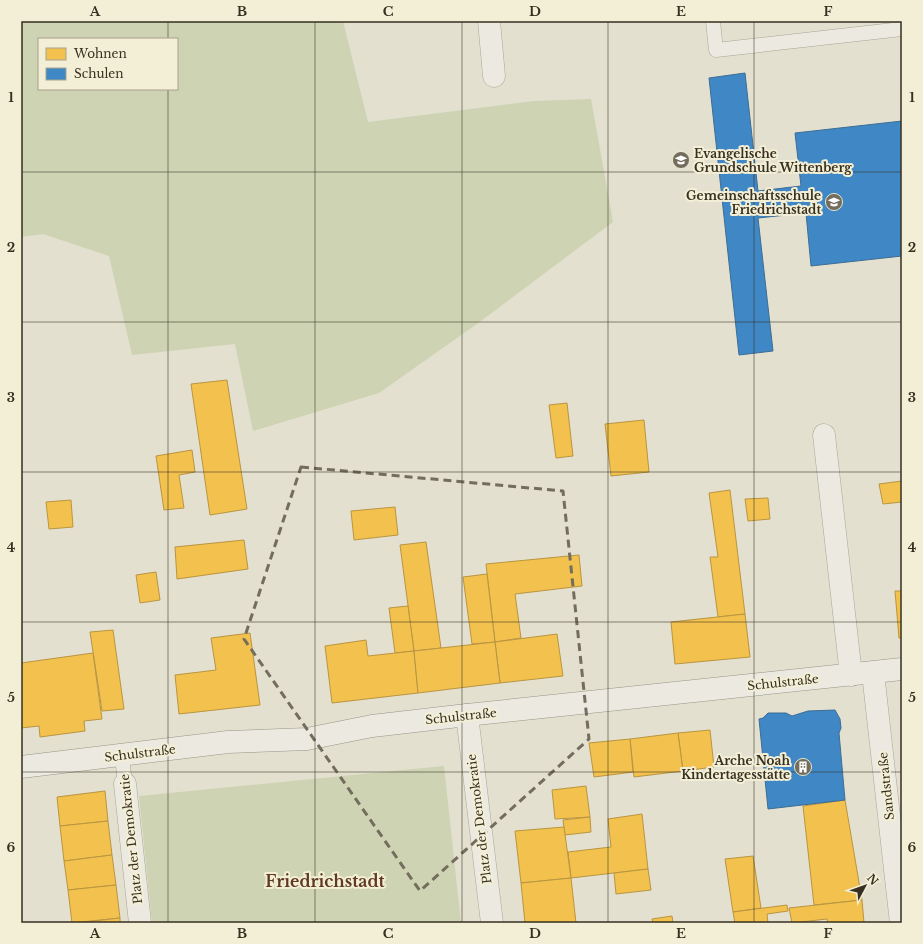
<svg xmlns="http://www.w3.org/2000/svg" width="923" height="944" viewBox="0 0 923 944" font-family="'Libre Baskerville',serif">
<rect width="100%" height="100%" fill="#e3e0cf"/>
<g fill="#ced3b3" fill-rule="evenodd">
<path d="M21 21H343L368 122 534 101 591 99 613 222 481 321 379 393 253 431 235 344 132 355 109 256 43 234 21 237ZM39 39H177V89H39Z"/>
<path d="M444 766 461 923H152L139 796Z"/>
</g>
<g fill="#f2c14e" stroke="#ba9540">
<path d="M227 380 247 509 210 515 191 384Z"/>
<path d="M567 403 573 456 556 458 549 405Z"/>
<path d="M644 420 649 472 611 476 605 424Z"/>
<path d="M192 450 195 472 179 475 184 508 164 510 156 456Z"/>
<path d="M902 481V502L883 504 879 484Z"/>
<path d="M730 490 745 614 718 617 710 557H718L709 493Z"/>
<path d="M768 498 770 519 748 521 745 499Z"/>
<path d="M71 500 73 527 49 529 46 502Z"/>
<path d="M395 507 398 535 354 540 351 511Z"/>
<path d="M244 540 248 569 177 579 175 547Z"/>
<path d="M426 542 441 648 414 651 400 545Z"/>
<path d="M579 555 582 586 515 594 521 638 495 642 486 564Z"/>
<path d="M156 572 160 600 140 603 136 575Z"/>
<path d="M487 574 495 642 472 644 463 577Z"/>
<path d="M895 591H902V638H899Z"/>
<path d="M408 606 414 651 395 653 389 608Z"/>
<path d="M745 614 750 657 675 664 671 622Z"/>
<path d="M113 630 124 709 102 711 90 632Z"/>
<path d="M250 633 260 705 179 714 175 675 216 670 211 638Z"/>
<path d="M557 634 563 676 500 683 495 642Z"/>
<path d="M366 640 368 656 414 651 418 693 332 703 325 646Z"/>
<path d="M495 642 500 683 418 693 414 651Z"/>
<path d="M93 653 102 719 84 721 85 731 40 737 39 726 21 728V663Z"/>
<path d="M710 730 714 767 683 771 678 733Z"/>
<path d="M678 733 683 771 634 777 630 739Z"/>
<path d="M630 739 633 772 594 777 589 743Z"/>
<path d="M586 786 590 817 555 819 552 790Z"/>
<path d="M105 791 108 821 60 826 57 797Z"/>
<path d="M845 800 862 900 814 905 803 806Z"/>
<path d="M642 814 648 869 571 878 568 852 611 847 608 819Z"/>
<path d="M590 817 591 832 565 835 563 820Z"/>
<path d="M108 821 112 855 64 861 60 826Z"/>
<path d="M564 827 571 878 521 883 515 831Z"/>
<path d="M112 855 116 885 68 890 64 861Z"/>
<path d="M753 856 761 908 733 912 725 859Z"/>
<path d="M648 869 651 890 616 894 614 873Z"/>
<path d="M571 878 576 923H525L521 883Z"/>
<path d="M116 885 120 918 72 923 68 890Z"/>
<path d="M862 900 864 923H828L827 919 792 923 789 908Z"/>
<path d="M787 905 788 911 767 914 768 923H735L733 912Z"/>
<path d="M672 916 673 923H653L652 919Z"/>
<path d="M120 918V923H76Z"/>
</g>
<g fill="#3f88c5" stroke="#3d6d94">
<path d="M745 73 758 191 801 186 795 133 902 121V256L811 266 806 213 758 218 773 351 739 355 709 78Z"/>
<path d="M835 710 840 719 841 728 839 733 845 800 768 809 759 719 763 718 768 713H786L792 716 808 711Z"/>
</g>
<g fill="none" stroke-linecap="round" stroke-linejoin="round">
<g stroke="#a8a598" stroke-width="15">
<g id="lane">
<path d="M713 21 716 50 902 29"/>
<path d="M122 756 125 784"/>
</g>
</g>
<g stroke="#a8a598" stroke-width="23">
<g id="street">
<path d="M489 21 494 76"/>
<path d="M824 435 851 675"/>
<path d="M873 673 901 923"/>
<path d="M467 715 492 923"/>
<path d="M125 784 140 923"/>
</g>
</g>
<g stroke="#989488" stroke-width="23">
<path id="secondary" d="M21 767 228 742 307 739 372 726 467 715 902 669"/>
</g>
<use href="#lane" stroke="#eceae0" stroke-width="14"/>
<use href="#street" stroke="#eceae0" stroke-width="22"/>
<use href="#secondary" stroke="#eceae0" stroke-width="22"/>
</g>
<path fill="none" stroke="#736d5d" stroke-width="3" stroke-dasharray="8 5" stroke-linejoin="round" d="M301 467 563 491 589 739 420 891 244 639Z"/>
<path fill="none" stroke="#372f20" stroke-width="1" stroke-opacity="0.55" d="M168 21V39M315 21V923M462 21V923M608 21V923M754 21V923M168 89V923M21 172H902M21 322H902M21 472H902M21 622H902M21 772H902"/>
<defs>
<g id="school-disc" transform="scale(0.9)"><circle r="9.5" fill="#736d5d" stroke="#f3efd6"/><path d="M0-5L7-2L0 1L-7-2ZM-4 1L0 2.5L4 1V4Q0 6-4 4Z" fill="#fff"/></g>
<g id="building-disc" transform="scale(0.9)"><circle r="9.5" fill="#736d5d" stroke="#f3efd6"/><path d="M-4-6H4V6H1V3H-1V6H-4ZM-2.5-4.3h1.7v1.8h-1.7ZM.8-4.3h1.7v1.8H.8ZM-2.5-1h1.7V.8h-1.7ZM.8-1h1.7V.8H.8Z" fill="#fff"/></g>
</defs>
<g fill-rule="evenodd">
<use href="#school-disc" x="681" y="160"/>
<use href="#school-disc" x="834" y="202"/>
<use href="#building-disc" x="803" y="767"/>
</g>
<g text-anchor="middle" dominant-baseline="central" stroke-width="4" stroke-linejoin="round" paint-order="stroke">
<g font-size="12" font-weight="bold" fill="#372f20" stroke="#f3efd6" text-anchor="end">
<text x="694" y="153" text-anchor="start">Evangelische<tspan x="694" dy="14">Grundschule Wittenberg</tspan></text>
<text x="821" y="195">Gemeinschaftsschule<tspan x="821" dy="14">Friedrichstadt</tspan></text>
<text x="790" y="760">Arche Noah<tspan x="790" dy="14">Kindertagesstätte</tspan></text>
</g>
<g font-size="12" fill="#372f20" stroke="#f3efd6">
<text transform="translate(783 682) rotate(-6)">Schulstraße</text>
<text transform="translate(461 716) rotate(-6)">Schulstraße</text>
<text transform="translate(140 753) rotate(-7)">Schulstraße</text>
<text transform="translate(886 786) rotate(-96)">Sandstraße</text>
<text transform="translate(479 819) rotate(-97)">Platz der Demokratie</text>
<text transform="translate(131 839) rotate(-96)">Platz der Demokratie</text>
</g>
<g font-size="16" font-weight="bold" fill="#603923" stroke="#f3efd6">
<text x="325" y="881">Friedrichstadt</text>
</g>
</g>
<rect width="923" height="944" fill="none" stroke="#f3efd6" stroke-width="44"/>
<rect x="38" y="38" width="140" height="52" fill="#f3efd6" stroke="#a8a28d"/>
<rect x="46" y="48" width="20" height="12" fill="#f2c14e" stroke="#a8a28d"/>
<text x="74" y="58" font-size="12" fill="#372f20">Wohnen</text>
<rect x="46" y="68" width="20" height="12" fill="#3f88c5" stroke="#a8a28d"/>
<text x="74" y="78" font-size="12" fill="#372f20">Schulen</text>
<g transform="translate(865 886) rotate(49)" stroke="#f3efd6" stroke-width="3" paint-order="stroke">
<path d="M0-3L7 15L0 10L-7 15Z" fill="#372f20"/>
<text y="-6" font-size="11" font-weight="bold" text-anchor="middle" fill="#372f20">N</text>
</g>
<rect x="22" y="22" width="879" height="900" fill="none" stroke="#372f20" stroke-width="1.5"/>
<g font-size="13" text-anchor="middle" font-weight="bold" fill="#372f20">
<text x="95" y="16">A</text>
<text x="242" y="16">B</text>
<text x="388" y="16">C</text>
<text x="535" y="16">D</text>
<text x="681" y="16">E</text>
<text x="828" y="16">F</text>
<text x="11" y="102">1</text>
<text x="912" y="102">1</text>
<text x="11" y="252">2</text>
<text x="912" y="252">2</text>
<text x="11" y="402">3</text>
<text x="912" y="402">3</text>
<text x="11" y="552">4</text>
<text x="912" y="552">4</text>
<text x="11" y="702">5</text>
<text x="912" y="702">5</text>
<text x="11" y="852">6</text>
<text x="912" y="852">6</text>
<text x="95" y="938">A</text>
<text x="242" y="938">B</text>
<text x="388" y="938">C</text>
<text x="535" y="938">D</text>
<text x="681" y="938">E</text>
<text x="828" y="938">F</text>
</g>
</svg>
